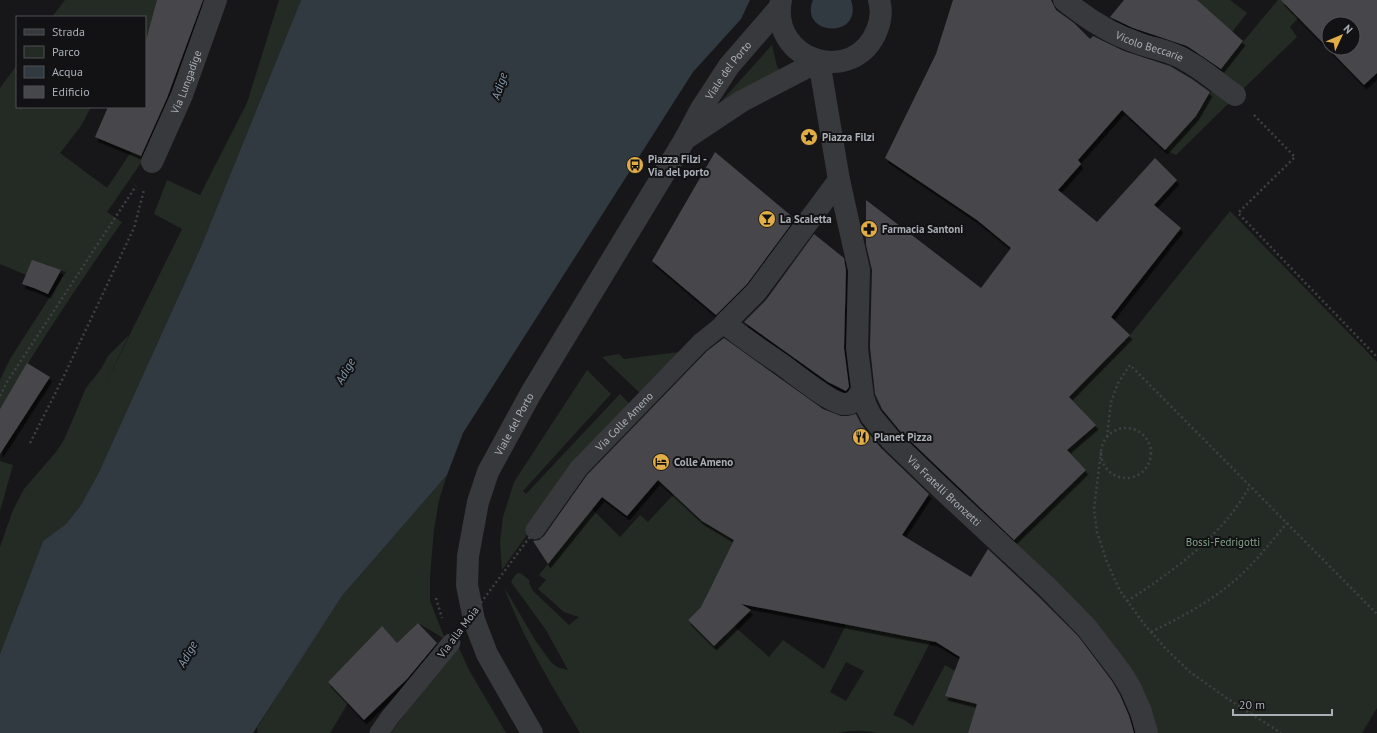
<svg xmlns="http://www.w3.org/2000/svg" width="1377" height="733" viewBox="0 0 1377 733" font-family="'PT Sans',sans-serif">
<defs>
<filter id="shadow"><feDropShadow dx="2.5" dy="4.5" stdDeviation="0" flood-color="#0009"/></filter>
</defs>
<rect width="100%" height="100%" fill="#171719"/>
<g fill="#242b24" fill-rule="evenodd">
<path d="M65 0H157L194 13 182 57 145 41V17H52Z"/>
<path d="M279 0H301L200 249 99 472 81 505 66 524 43 541 0 654V547L13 510 24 489 56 452 64 440 86 388 101 369 108 356 129 335 101 393 182 229 154 214 167 180 200 195 247 103Z"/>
<path d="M1193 0H1230L1247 13 1232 32 1216 18 1188 50 1160 40Z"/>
<path d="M1278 0H1289L1286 4 1298 18 1290 27 1297 37 1240 92 1216 74Z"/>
<path d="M772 45 777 66 781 73 708 116Z"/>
<path d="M17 65V107H91L81 126 60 153 107 188 131 152 145 157 107 212 122 222C79 283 38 345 0 409V380L10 359 66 272 32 261 26 275 0 264V88Z"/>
<path d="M1213 89 1230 102 1176 155 1165 150 1196 116Z"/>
<path d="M1230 211 1377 362V708L1362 733H1156L1013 541 1086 470 1067 450 1095 425 1069 397 1130 335Z"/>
<path d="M679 352 641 394 602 357 619 354 624 359Z"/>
<path d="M587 370 611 394 523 491 526 494 620 394 631 405 532 527 502 570 500 542 503 517 514 482Z"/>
<path d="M0 461 13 465 0 511Z"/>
<path d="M447 475 439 500 434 530 430 576V601L445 639 418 623 397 643 381 627 328 682 348 703 330 733H258L257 728 299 661 342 596Z"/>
<path d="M674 494 734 540 705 599 707 601 688 620 714 646 734 626 769 657 783 640 824 669 846 625 921 639H932L893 715 903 719 913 726 945 665 955 671 945 696 977 704 968 733H877C863 730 851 730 838 733H580C552 686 523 639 504 587L535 640 551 662 557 667 568 670 546 630 511 582C518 569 520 572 530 581L529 583 533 591 569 625 579 617 564 612 538 589 546 580 539 575 592 509 620 537 640 515 648 522ZM846 662 864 671 846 701 830 692Z"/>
<path d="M459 648 469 670 506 733H391L430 678Z"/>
</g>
<g fill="#313a41">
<path d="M301 0H750L741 19 693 72 463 433 447 475 342 596 253 733H0V654L43 541 66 524 81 505 99 472 200 249Z"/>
<path d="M813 0H851C864 40 798 36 813 0Z"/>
</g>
<g fill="#46474b" fill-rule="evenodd" filter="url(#shadow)">
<path d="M157 0H203L167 98 141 156 95 137 108 107H145V44Z"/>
<path d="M953 0H1051L1056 10 1074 23 1090 39 1093 36 1124 51 1170 66 1192 79 1210 92 1196 116 1165 150 1122 110 1078 160 1081 164 1058 190 1097 222 1155 158 1177 180 1154 205 1181 228 1111 317 1130 335 1069 397 1096 425 1067 450 1086 470 1014 540 900 431 882 409 875 394 870 347 872 270 866 245V200L981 288 1011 248 977 220 885 158 936 54Z"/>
<path d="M1124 0H1197L1243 41 1221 69 1187 46 1133 28 1110 17Z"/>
<path d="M1281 0H1377V73L1364 85ZM1329 24H1353V48H1329Z"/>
<path d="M715 152 795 219 747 284 716 315 652 261Z"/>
<path d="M814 234 844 258 846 271 844 348 849 387 846 391 828 382 744 322 766 300Z"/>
<path d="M32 260 61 270 48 294 34 288 22 284Z"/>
<path d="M724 338 823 409 841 416H848L856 414 861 424 881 448 929 494 902 535 971 577 988 549 1038 596 1078 636 1112 681 1120 695 1129 716 1134 733H968L977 704 945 696 960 657 936 642 741 604 751 610 714 646 688 620 701 607 734 540 702 521 658 480 627 516 602 497 548 564 533 541 539 540 544 536 587 475 707 351Z"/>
<path d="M27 363 50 377 0 454V409Z"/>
<path d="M418 623 437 643 407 679 364 720 328 682 382 626 397 643Z"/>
</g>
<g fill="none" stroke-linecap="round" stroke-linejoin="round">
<g stroke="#3f4044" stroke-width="2.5" stroke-dasharray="2 3" stroke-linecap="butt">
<path d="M1254 115 1295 157 1238 213 1377 357"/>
<path d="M0 396 7 382 136 186"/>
<circle cx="1126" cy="453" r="25"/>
<path d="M1107 437 1111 402 1118 383 1130 365 1377 614"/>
<path d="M30 443 63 378 134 228 144 190"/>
<path d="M1101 452 1094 509 1097 532 1107 562 1120 591 1144 624 1166 649 1190 672 1228 699 1281 733"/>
<path d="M436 598 442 618"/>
<path d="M1127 601C1162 579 1196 554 1223 524 1234 512 1242 499 1250 486"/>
<path d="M1151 632C1180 618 1208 603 1233 582 1253 565 1270 543 1287 523"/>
</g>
<g stroke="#38393d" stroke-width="19">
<path id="s1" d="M535 530 579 468 700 343 725 323"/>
<path d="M379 733 390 717 451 643"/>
</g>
<g stroke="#38393d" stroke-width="22">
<path d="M781 0C769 62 855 87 877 30 881 20 882 10 879 0"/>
<path id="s2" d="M1064 0C1086 18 1111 34 1138 43 1154 49 1172 51 1187 61 1204 70 1219 84 1235 95"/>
<path id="s3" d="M685 139 742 101 819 61 839 180 859 270 857 348 863 397 866 406 871 416 891 440 944 491 1047 587 1087 628 1122 674 1131 689 1141 712 1147 733"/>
<path id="s4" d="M152 162 182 95 216 0"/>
<path d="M839 180 756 292 725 323C742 338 761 350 780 363 793 372 830 403 844 404 854 405 858 397 862 390"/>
<path id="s5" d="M532 733 487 654 474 620 467 585 468 556 478 502 488 472 531 393 685 139 701 109 729 66 780 7"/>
</g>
<path stroke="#3f4044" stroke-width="2.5" stroke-dasharray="2 3" stroke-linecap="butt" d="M451 643 535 530"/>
</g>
<defs>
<g id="sight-disc" transform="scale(0.9)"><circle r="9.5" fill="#e1ad47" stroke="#121214"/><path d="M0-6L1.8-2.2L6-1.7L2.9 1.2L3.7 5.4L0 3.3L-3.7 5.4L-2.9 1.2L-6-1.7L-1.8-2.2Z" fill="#111"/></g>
<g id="bus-disc" transform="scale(0.9)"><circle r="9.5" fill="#e1ad47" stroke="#121214"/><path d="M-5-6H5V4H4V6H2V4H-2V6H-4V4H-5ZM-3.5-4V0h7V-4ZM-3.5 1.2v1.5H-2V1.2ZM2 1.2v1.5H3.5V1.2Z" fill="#111"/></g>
<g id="bar-disc" transform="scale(0.9)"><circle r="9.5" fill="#e1ad47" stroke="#121214"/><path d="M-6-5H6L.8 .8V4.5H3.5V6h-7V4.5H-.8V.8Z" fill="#111"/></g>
<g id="pharmacy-disc" transform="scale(0.9)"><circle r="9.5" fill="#e1ad47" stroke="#121214"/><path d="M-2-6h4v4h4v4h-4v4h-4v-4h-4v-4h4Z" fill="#111"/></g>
<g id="restaurant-disc" transform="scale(0.9)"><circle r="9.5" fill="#e1ad47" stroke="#121214"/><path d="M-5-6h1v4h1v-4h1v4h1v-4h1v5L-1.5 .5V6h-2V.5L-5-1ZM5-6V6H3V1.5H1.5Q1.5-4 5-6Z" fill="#111"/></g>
<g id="hotel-disc" transform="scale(0.9)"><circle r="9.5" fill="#e1ad47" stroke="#121214"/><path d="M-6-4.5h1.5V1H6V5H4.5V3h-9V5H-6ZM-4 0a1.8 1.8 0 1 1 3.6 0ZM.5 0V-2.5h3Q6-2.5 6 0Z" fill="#111"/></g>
</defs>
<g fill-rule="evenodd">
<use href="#sight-disc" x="809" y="137"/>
<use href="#bus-disc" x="635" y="165"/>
<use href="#bar-disc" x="767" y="219"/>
<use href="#pharmacy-disc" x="869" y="229"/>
<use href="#restaurant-disc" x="861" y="437"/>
<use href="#hotel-disc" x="661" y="462"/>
</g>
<g text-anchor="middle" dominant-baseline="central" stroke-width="4" stroke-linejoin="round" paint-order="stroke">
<g font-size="11" fill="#aaafb7" stroke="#121214">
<text stroke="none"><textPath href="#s2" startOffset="98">Vicolo Beccarie</textPath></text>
<text stroke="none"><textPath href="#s5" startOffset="747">Viale del Porto</textPath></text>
<text stroke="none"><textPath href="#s4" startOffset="87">Via Lungadige</textPath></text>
<text stroke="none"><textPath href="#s1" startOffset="141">Via Colle Ameno</textPath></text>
<text stroke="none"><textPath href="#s5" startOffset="333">Viale del Porto</textPath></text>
<text stroke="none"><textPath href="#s3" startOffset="621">Via Fratelli Bronzetti</textPath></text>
<text transform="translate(458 632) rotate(-53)">Via alla Moia</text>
</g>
<g font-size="11" font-weight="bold" fill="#aaafb7" stroke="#121214" text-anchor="start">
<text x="822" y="137">Piazza Filzi</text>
<text x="648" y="159">Piazza Filzi -<tspan x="648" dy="13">Via del porto</tspan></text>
<text x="780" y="219">La Scaletta</text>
<text x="882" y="229">Farmacia Santoni</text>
<text x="874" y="437">Planet Pizza</text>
<text x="674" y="462">Colle Ameno</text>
</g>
<g font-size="11" fill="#83a185" stroke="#121214">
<text x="1223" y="542">Bossi-Fedrigotti</text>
</g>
<g font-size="12" font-style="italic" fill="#859baf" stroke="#121214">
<text transform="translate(499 86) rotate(-73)">Adige</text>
<text transform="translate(345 371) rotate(-61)">Adige</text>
<text transform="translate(187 654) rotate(-61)">Adige</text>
</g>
</g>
<rect x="16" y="16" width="130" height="92" fill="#121214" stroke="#4f5155"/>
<rect x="24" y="29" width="20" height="6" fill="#38393d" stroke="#4f5155"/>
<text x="52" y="36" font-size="12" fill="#aaafb7">Strada</text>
<rect x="24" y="46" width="20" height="12" fill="#242b24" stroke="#4f5155"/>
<text x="52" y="56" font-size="12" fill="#aaafb7">Parco</text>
<rect x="24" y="66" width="20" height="12" fill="#313a41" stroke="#4f5155"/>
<text x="52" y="76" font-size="12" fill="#aaafb7">Acqua</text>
<rect x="24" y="86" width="20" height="12" fill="#46474b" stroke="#4f5155"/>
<text x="52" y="96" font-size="12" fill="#aaafb7">Edificio</text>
<g transform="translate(1341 36) rotate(46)"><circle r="19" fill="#121214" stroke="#4f5155"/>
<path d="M0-3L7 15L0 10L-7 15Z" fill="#e1ad47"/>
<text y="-6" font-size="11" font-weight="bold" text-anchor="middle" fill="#aaafb7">N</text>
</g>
<path d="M1233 709v6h99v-6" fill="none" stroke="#aaafb7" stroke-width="2"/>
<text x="1239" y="709" font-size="12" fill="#aaafb7" stroke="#121214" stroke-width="3" paint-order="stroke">20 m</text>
</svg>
